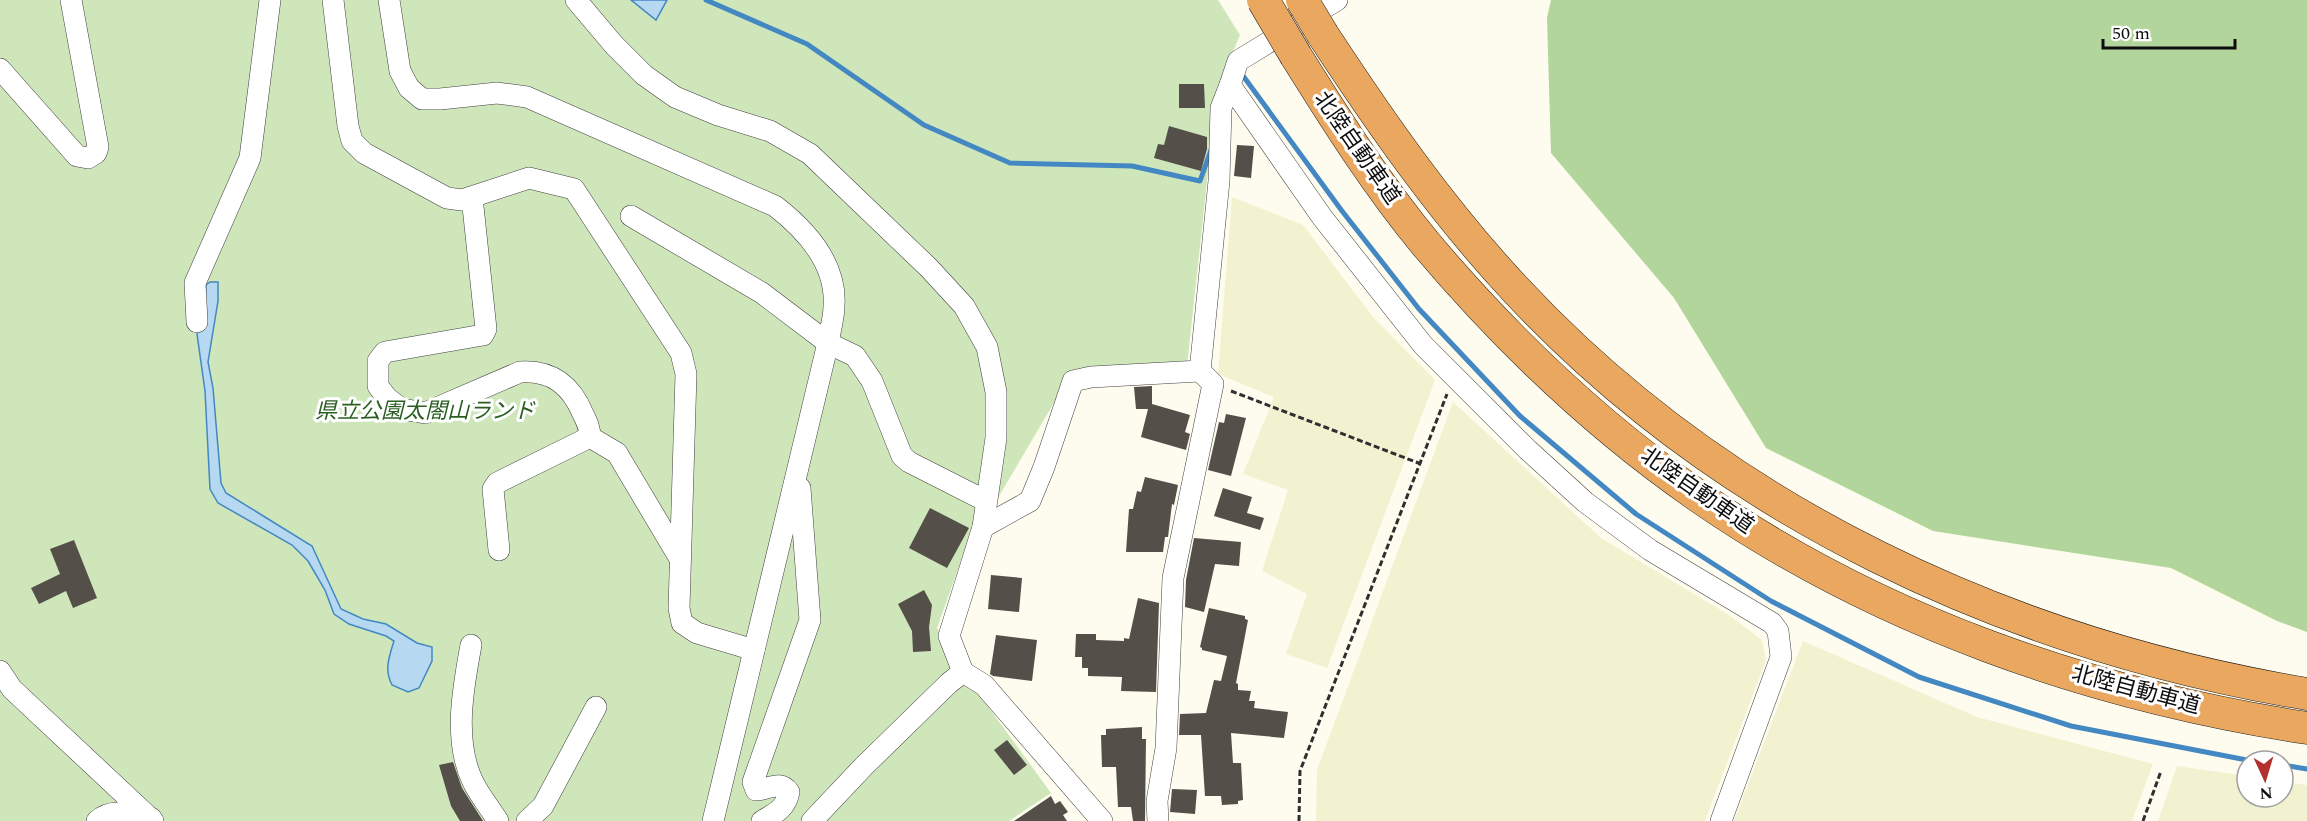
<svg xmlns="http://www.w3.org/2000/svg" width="2307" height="821" viewBox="0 0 2307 821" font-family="Spectral,'Noto Sans JP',serif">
<rect width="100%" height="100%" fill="#fefcee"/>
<g fill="#f2f1d0">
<path d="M1232 197 1303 225 1373 317 1435 380 1327 668 1286 654 1307 594 1262 571 1288 490 1243 474 1274 397 1218 374Z"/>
<path d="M1453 402 1601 538 1729 615 1762 640 1766 660 1705 821H1316L1317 770Z"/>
<path d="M1803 641 1977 717 2153 764 2132 821H1734Z"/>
<path d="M2177 766 2247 776V797H2283V782L2307 785V821H2158Z"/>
</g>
<path fill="#cee6ba" d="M0 0H1218L1240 35 1217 89 1187 366 1071 374 992 508 976 519 937 628 963 672 1051 793 1009 821H0Z"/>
<path fill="#b1d59b" d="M1551 0H2307V632L2277 621 2171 568 1933 531 1766 448 1674 298 1551 153 1547 18Z"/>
<g fill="#b6d8f1" stroke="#4388c3" stroke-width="1.5">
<path d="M631 0H667L656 20Z"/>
<path d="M210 282H218V301L208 362 213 388 221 483 226 493 312 546 341 609 363 619 386 624 417 643 432 647V661L419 688 408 692 392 685C384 670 389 657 394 641L386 636 349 624 334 614 325 590 308 561 292 545 218 503 210 489 205 391 197 334 204 315 206 285Z"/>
</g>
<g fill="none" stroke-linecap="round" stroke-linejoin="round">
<g stroke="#4388c3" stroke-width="5">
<path d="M706 0 807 44 924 125 1010 163 1132 166 1200 181 1211 150"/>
<path d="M1241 73 1342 211 1419 309 1520 416 1636 514 1771 601 1919 677 2071 726 2252 761"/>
<path d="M2283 765 2307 769"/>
</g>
</g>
<g fill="#554f4a">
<path d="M1179 84H1204L1205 108H1179Z"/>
<path d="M1169 126 1207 137V149L1201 171 1154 158 1158 144 1164 145Z"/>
<path d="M1237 145 1254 146 1251 178 1234 176Z"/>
<path d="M1152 386V404L1190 415 1185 432 1190 434 1186 450 1141 437 1148 409H1136L1134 387Z"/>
<path d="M1226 414 1246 418 1231 476 1208 470 1219 422 1224 423Z"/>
<path d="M1145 477 1178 485 1174 505 1172 504 1168 537H1165L1163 552H1126L1129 509H1133L1137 491 1141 492Z"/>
<path d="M1223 488 1252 497 1247 513 1264 518 1260 530 1214 516Z"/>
<path d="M930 508 969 528 947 568 909 548Z"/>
<path d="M1194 538 1241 542 1239 566 1215 564 1204 612 1185 607 1186 580Z"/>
<path d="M74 540 97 598 73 608 66 591 39 604 31 588 60 574 50 549Z"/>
<path d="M991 575 1022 578 1019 612 988 609Z"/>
<path d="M924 590 932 605 929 627 931 651 913 652 912 631 898 604Z"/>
<path d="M1138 598 1159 603 1156 692 1121 691 1122 677 1088 676V668H1082V657H1075L1076 634H1096V640L1124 641V638L1129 639Z"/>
<path d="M1209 608 1245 616V619L1248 620 1236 683 1238 684V690L1251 691 1249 701H1255L1254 708 1288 712 1284 738 1231 733 1233 763H1241L1243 800 1238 801V804L1222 805 1221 796H1205L1201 735H1179L1180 714 1206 713 1214 680 1221 681 1227 656 1202 650V648L1200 647Z"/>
<path d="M996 635 1037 640 1032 681 993 676 990 674Z"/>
<path d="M1142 727V739H1146L1145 821H1133L1131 807H1118L1116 767H1102L1101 735H1106V729Z"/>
<path d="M1007 740 1027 765 1014 775 994 750Z"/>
<path d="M453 762 462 788 483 821H460L451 806 439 765Z"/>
<path d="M1172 789 1197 790 1195 814 1170 812Z"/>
<path d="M1051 796 1055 804 1060 801 1068 812 1063 815 1067 821H1014Z"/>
</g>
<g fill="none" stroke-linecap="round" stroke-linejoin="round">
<g stroke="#404040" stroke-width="22">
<g id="minor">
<path d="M333 0 348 126 352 141 364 153 447 198 462 200 529 178 574 189 681 353 686 374 679 608 682 623 697 633 754 650"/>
<path d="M389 0 400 71 409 88 422 99H440L497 93 527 97 775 206C806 230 837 263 834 306 834 318 830 330 828 343L713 821"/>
<path d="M576 0 614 45 644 75 675 97 718 115 770 131 810 154 929 268 964 306 987 347 996 392V438L983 527 949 636 963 672 984 685 1102 821"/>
<path d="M1337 0 1238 61 1230 85 1322 217 1423 345 1528 450 1585 502 1650 550 1772 623 1778 631 1781 657 1721 821"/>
<path d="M0 69 77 156 88 158 96 153 98 147 71 0"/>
<path d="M472 197 486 329 483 335 385 352 378 361V386L387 398 402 409 425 413 520 372C552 370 571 385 583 414 587 422 590 428 590 437L617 453 680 559"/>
<path d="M631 216 762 293 828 343 855 356 872 381 902 456 909 462 986 501"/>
<path d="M197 322 195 283 250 158 270 0"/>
<path d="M983 527 1030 501 1044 467 1073 381 1091 377 1200 371"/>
<path d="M499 550 493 489 497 483 590 437"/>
<path d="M471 645C463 688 453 741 473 782 480 796 490 808 498 821"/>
<path d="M0 671 12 689 153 821"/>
<path d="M97 821C112 807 132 815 151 818"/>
<path d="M527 821 543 806 596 707"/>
<path d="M762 821C776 813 786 808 789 792 780 779 768 790 756 790L753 782 810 620 800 488"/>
<path d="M812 821 864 766 949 683 963 672"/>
<path d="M1158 821 1157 801 1166 748 1173 578 1213 384 1200 371 1219 181 1221 108 1230 85"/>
</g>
</g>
<g stroke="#1e1e1e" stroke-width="33">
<g id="highway">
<path d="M1323 35C1382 125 1443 212 1516 290 1724 513 2009 644 2307 694"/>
<path d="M1296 56C1336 120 1377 185 1425 243 1505 338 1596 425 1698 496 1878 621 2091 695 2307 728"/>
</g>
</g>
<g stroke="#2f2f2f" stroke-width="3" stroke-dasharray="6 3" stroke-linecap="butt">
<path d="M1231 391 1421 464"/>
<path d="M1299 821 1300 771 1447 394"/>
<path d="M2143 821 2161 771"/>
</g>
<use href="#minor" stroke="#fff" stroke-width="21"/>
<use href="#highway" stroke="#e9a760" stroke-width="32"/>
<g stroke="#1e1e1e" stroke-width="33" stroke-linecap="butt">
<g id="highway-bridge">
<path d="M1263 0 1296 56"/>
<path d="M1302 0 1323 35"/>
</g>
</g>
<use href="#highway-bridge" stroke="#e9a760" stroke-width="32"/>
</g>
<g text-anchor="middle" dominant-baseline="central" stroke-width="6" stroke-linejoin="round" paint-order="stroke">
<g font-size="22" fill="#0d0d0d" stroke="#fff">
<text transform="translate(1357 148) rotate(55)">北陸自動車道</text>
<text transform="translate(1697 491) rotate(35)">北陸自動車道</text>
<text transform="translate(2136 690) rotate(15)">北陸自動車道</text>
</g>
<g font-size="22" font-style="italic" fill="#2b5f22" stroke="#fff">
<text x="425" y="411">県立公園太閤山ランド</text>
</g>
</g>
<g transform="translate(2265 779) rotate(176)"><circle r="28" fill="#ffffff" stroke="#9e9e9e" stroke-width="1.5"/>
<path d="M0-4.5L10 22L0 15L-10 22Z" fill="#b2312f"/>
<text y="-9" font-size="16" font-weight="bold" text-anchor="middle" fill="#0d0d0d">N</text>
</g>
<path d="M2103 39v9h132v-9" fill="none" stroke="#0d0d0d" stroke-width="3"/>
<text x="2112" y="39" font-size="18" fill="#0d0d0d" stroke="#ffffff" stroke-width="4.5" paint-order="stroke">50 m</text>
</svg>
